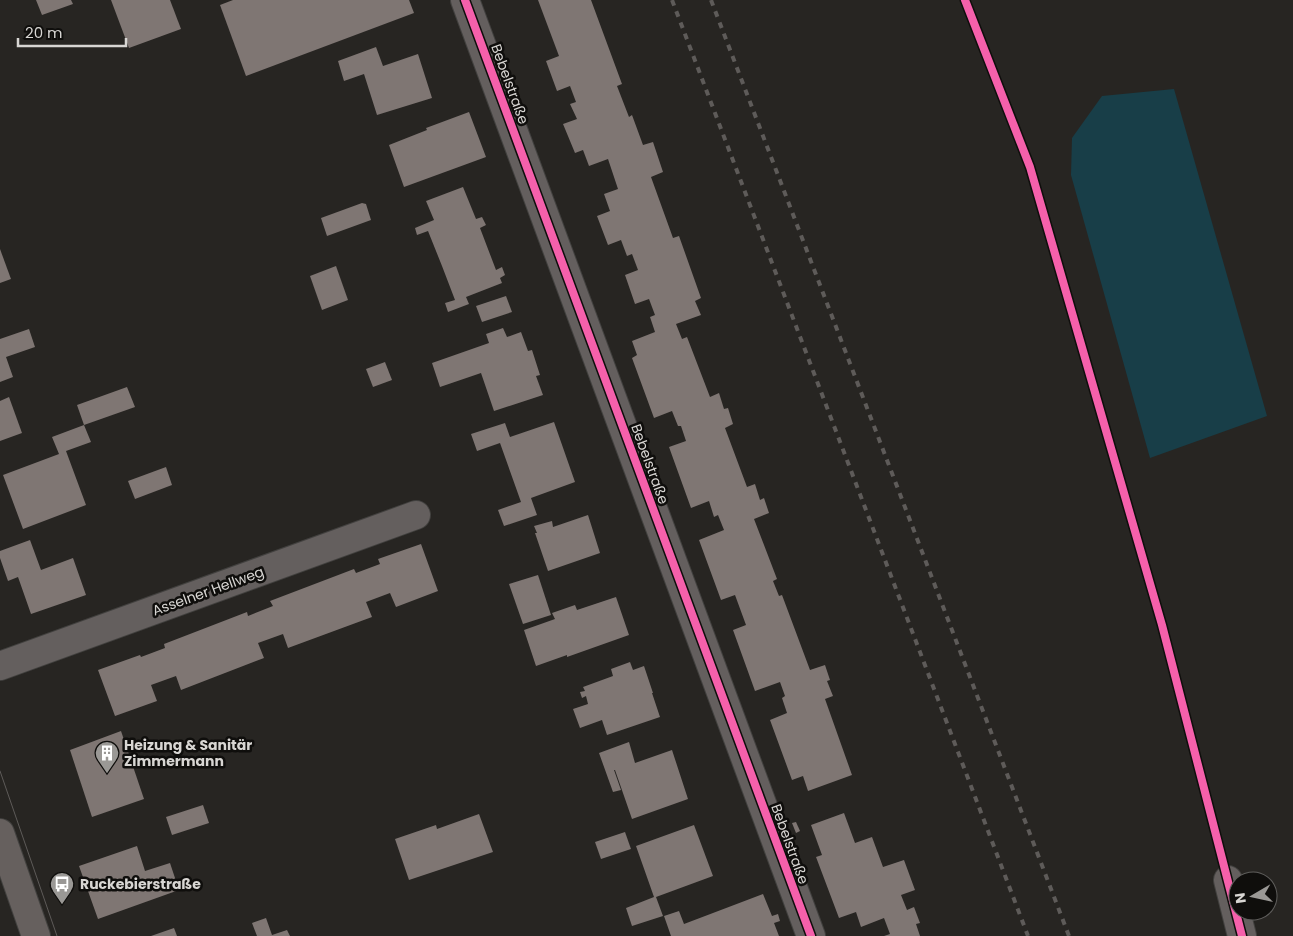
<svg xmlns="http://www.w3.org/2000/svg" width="1293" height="936" viewBox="0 0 1293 936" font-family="Poppins,sans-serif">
<rect width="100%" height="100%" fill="#272522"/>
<path fill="#183e48" d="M1174 89 1267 416 1150 458 1071 175 1072 138 1102 96Z"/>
<g fill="#7f7673">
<path d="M36 0H71L73 4 42 15Z"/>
<path d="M111 0H170L181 29 129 48Z"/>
<path d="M233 0H409L414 13 246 76 220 5Z"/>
<path d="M538 0H591L622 84 617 86 629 117 632 115 643 145 653 142 663 172 651 177 673 238 679 236 701 298 695 301 701 315 676 324 682 339 687 337 710 397 719 393 724 409 728 408 733 424 725 428 747 487 755 484 760 500 764 498 769 513 754 519 777 579 773 581 779 596 782 595 810 670 825 665 830 680 827 681 833 696 825 699 852 775 808 791 803 776 792 780 770 720 787 713 782 698 785 696 780 682 755 691 733 630 746 625 735 595 721 600 699 540 724 530 718 515 714 517 709 501 691 508 669 447 686 441 681 426H678L672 411 654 418 632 358 637 355 632 341 655 332 650 317 655 315 649 299 635 304 625 275 638 270 632 254 627 256 621 240 608 245 597 216 610 211 604 194 618 189 608 159 589 166 583 150 575 153 563 124 577 119 570 104 576 102 570 86 557 91 546 61 559 56Z"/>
<path d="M376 47 383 66 418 54 432 98 377 115 364 74 344 81 338 61Z"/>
<path d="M469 112 486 157 404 187 389 145 427 130 426 128Z"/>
<path d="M463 187 476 219 482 217 486 225 480 228 496 270 502 267 505 275 500 278 502 283 466 297 469 304 448 312 445 303 455 300 442 266 428 231 417 235 415 228 434 220 426 201Z"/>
<path d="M362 203 366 204 371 220 327 236 321 218Z"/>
<path d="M0 249 11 279 0 283Z"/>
<path d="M336 266 348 300 322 310 310 276Z"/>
<path d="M506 296 512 312 482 322 476 306Z"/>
<path d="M503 328 507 337 521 332 528 351 532 350 540 375 536 376 543 395 494 411 481 373 440 387 432 363 489 343 486 334Z"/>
<path d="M29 329 35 347 6 357 13 377 0 382V339Z"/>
<path d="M385 362 392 380 373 387 366 369Z"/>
<path d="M127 387 135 407 84 425 77 405Z"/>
<path d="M9 397 22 433 0 441V401Z"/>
<path d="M554 422 575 482 531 498 537 515 504 526 498 510 521 502 500 443 477 451 471 434 505 423 510 437Z"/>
<path d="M84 425 91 442 66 451 86 505 23 529 3 475 59 454 52 437Z"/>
<path d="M166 467 172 485 135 499 128 481Z"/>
<path d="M588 515 600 553 548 571 535 533H537L534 526 552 521 553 527Z"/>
<path d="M30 540 41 570 73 558 86 595 31 614 18 577 8 581 0 558V551Z"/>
<path d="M421 544 438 591 396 607 390 593 366 602 372 617 288 648 283 634 258 643 264 658 181 690 176 676 151 685 157 701 115 716 98 670 140 655 141 657 165 648 164 644 247 612 248 616 273 606 270 601 354 569 356 573 380 564 378 559Z"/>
<path d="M538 575 551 615 523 624 509 584Z"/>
<path d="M616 597 629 635 567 657V655L536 666 524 630 555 619 552 613 575 605 577 610Z"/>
<path d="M630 662 633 670 644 666 653 693H652L660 717 607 735 602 720 580 728 573 709 588 704 586 696 582 698 580 692 585 691 583 687 613 676 611 669Z"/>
<path d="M121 731 144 799 92 817 70 750Z"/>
<path d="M629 742 635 763 672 750 688 799 632 819 615 770H614L621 790 613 792 599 753Z"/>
<path d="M203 805 209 823 172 835 166 817Z"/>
<path d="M844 813 855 843 872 837 883 867 904 860 915 890 901 895 907 910 914 907 920 923 916 924 920 936H884L890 934 884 918 861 927 856 912 839 918 816 857 822 855 811 825Z"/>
<path d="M479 814 493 852 409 880 395 839 436 825 437 829Z"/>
<path d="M796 822 800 831 796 833 792 823Z"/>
<path d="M694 825 713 876 656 897 663 916 632 926 626 908 654 897 636 846Z"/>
<path d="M625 832 631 849 601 859 595 842Z"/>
<path d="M137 846 145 871 170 863 179 890 98 919 79 866Z"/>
<path d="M763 894 772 916 778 914 780 921 774 923 779 936H671L664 916 679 911 684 924Z"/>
<path d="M266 918 272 935 287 930 290 936H257L252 923Z"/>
<path d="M174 928 177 936H151Z"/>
</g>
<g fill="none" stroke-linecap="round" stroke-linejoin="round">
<g stroke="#42413f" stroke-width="30">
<g id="minor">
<path d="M465 0 811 936"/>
<path d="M0 666 416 515"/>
<path d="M1228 880 1242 936"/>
</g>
</g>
<g stroke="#42413f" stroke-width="30">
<path id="major" d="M0 833 36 936"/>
</g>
<use href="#minor" stroke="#645f5e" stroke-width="28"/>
<use href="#major" stroke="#66605e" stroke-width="28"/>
<path stroke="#5e5b59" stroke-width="1" d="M0 771 57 936"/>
<g stroke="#5e5b59" stroke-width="4" stroke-dasharray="6 6" stroke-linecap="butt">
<path d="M672 0 1028 936"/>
<path d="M711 0 1069 936"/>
</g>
<g stroke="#0f0e0c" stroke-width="11">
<g id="cycleway">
<path d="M465 0 811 936"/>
<path d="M965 0 1030 167 1162 625 1242 936"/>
</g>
</g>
<use href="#cycleway" stroke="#f560ab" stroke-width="8"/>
</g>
<defs>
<g id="building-pin" transform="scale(1.25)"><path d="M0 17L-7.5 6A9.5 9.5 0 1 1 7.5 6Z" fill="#9a9895" stroke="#0f0e0c"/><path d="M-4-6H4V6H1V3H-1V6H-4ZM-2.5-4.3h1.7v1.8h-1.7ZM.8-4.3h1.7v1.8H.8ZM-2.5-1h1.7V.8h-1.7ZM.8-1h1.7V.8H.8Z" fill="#fff"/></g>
<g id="bus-pin" transform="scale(1.25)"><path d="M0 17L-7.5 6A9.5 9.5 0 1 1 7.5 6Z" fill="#9a9895" stroke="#0f0e0c"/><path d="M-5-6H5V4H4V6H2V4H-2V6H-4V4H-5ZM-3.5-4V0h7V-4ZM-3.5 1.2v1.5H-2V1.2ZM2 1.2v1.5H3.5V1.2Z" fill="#fff"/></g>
</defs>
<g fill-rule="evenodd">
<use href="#building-pin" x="107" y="753"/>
<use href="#bus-pin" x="62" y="884"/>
</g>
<g text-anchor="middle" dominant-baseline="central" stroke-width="5" stroke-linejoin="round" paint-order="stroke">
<g font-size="14" fill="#d8d6d3" stroke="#0f0e0c">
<text transform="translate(510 84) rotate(70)">Bebelstraße</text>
<text transform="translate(650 464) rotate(70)">Bebelstraße</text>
<text transform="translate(208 591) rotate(-20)">Asselner Hellweg</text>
<text transform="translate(790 844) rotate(70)">Bebelstraße</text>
</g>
<g font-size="14" font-weight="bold" fill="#d8d6d3" stroke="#0f0e0c" text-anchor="start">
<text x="124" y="745">Heizung &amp; Sanitär<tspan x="124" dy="16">Zimmermann</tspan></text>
<text x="80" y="884">Ruckebierstraße</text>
</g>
</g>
<g transform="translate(1253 896) rotate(261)"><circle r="24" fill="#0f0e0c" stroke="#5f5e5c"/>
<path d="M0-4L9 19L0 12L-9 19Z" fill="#9a9895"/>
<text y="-8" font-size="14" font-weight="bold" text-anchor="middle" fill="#d8d6d3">N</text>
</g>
<path d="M18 38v8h108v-8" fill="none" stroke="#d8d6d3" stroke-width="2.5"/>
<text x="25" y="38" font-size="15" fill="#d8d6d3" stroke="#0f0e0c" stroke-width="4" paint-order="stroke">20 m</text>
</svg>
